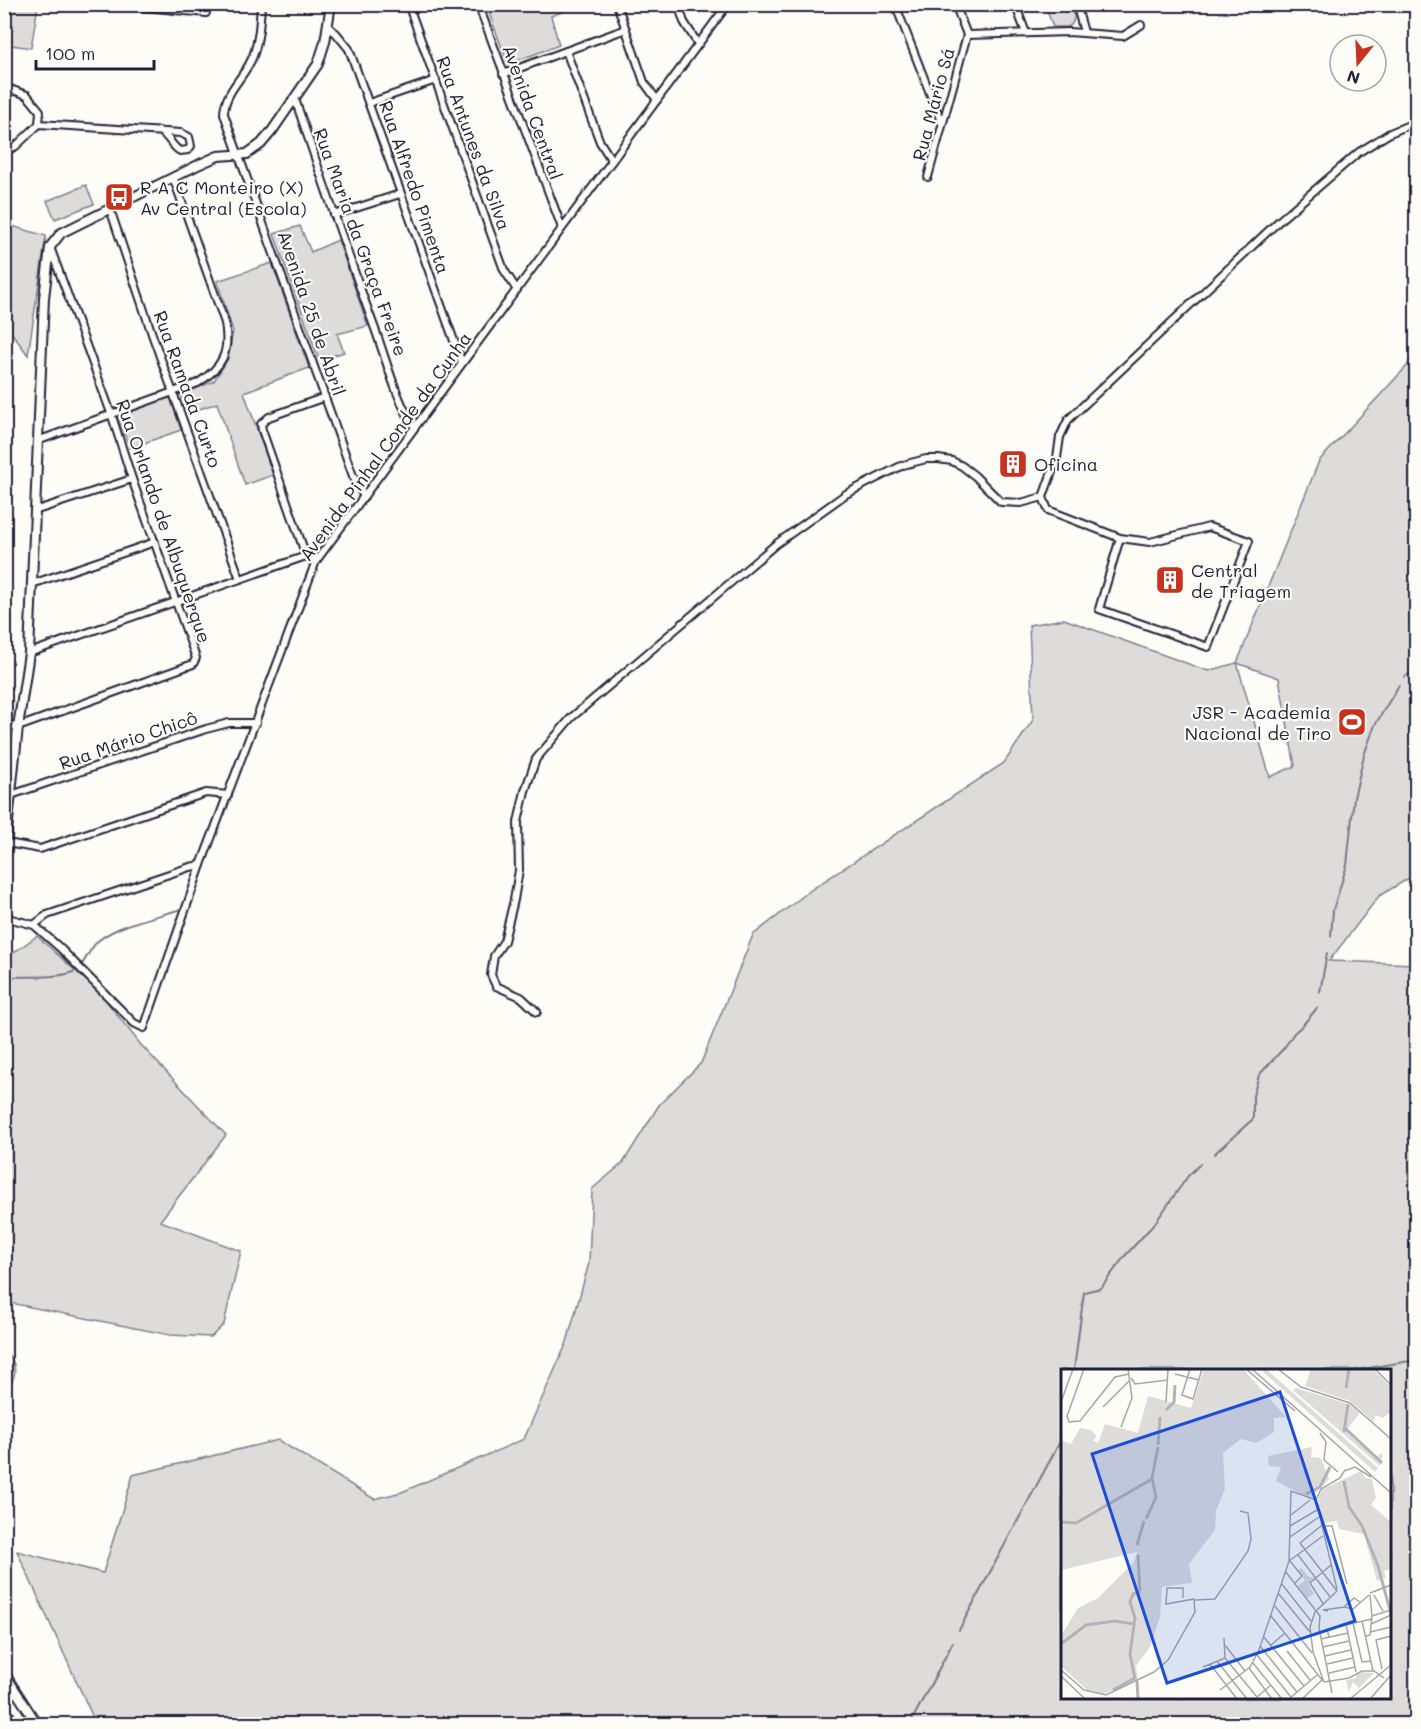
<svg xmlns="http://www.w3.org/2000/svg" width="1421" height="1729" viewBox="0 0 1421 1729" font-family="Mali,sans-serif">
<rect width="100%" height="100%" fill="#fdfcf7"/>
<filter id="ink" filterUnits="userSpaceOnUse"><feTurbulence type="fractalNoise" baseFrequency=".0167" numOctaves="2"/><feDisplacementMap in="SourceGraphic" scale="12" xChannelSelector="R" yChannelSelector="G"/><feConvolveMatrix kernelMatrix="1 2 1 2 8 2 1 2 1" color-interpolation-filters="sRGB"/></filter>
<g filter="url(#ink)">
<g fill="#dddcdb" stroke="#807f8b" stroke-width="1.5" fill-rule="evenodd">
<path d="M4 5H38L31 48 5 44Z"/>
<path d="M486 5V4L581 5 551 16 559 45 508 64Z"/>
<path d="M1045 5H1070C1073 13 1078 21 1068 27H1053Z"/>
<path d="M86 185 94 204 55 219 47 201Z"/>
<path d="M5 224 46 236 28 355 5 324Z"/>
<path d="M300 226 311 252 338 240 368 326 337 334 344 352 319 360 274 234Z"/>
<path d="M272 263 309 368 244 392 273 475 245 485 217 403 188 413 181 395 214 381 228 359 233 331 217 281Z"/>
<path d="M1416 349V874L1379 896 1329 961 1416 964V1724H96L17 1551 103 1573 133 1475 278 1440 374 1499 402 1492 524 1439 567 1342 589 1263 592 1189 623 1163 659 1105 701 1063 753 935 812 889 1004 763 1033 720 1029 625 1064 619 1208 671 1237 663 1319 461 1407 366ZM1237 663 1279 678 1295 766 1270 777ZM1062 1370H1390V1698H1062Z"/>
<path d="M170 397 181 430 130 448 117 416Z"/>
<path d="M37 936 100 993 141 1045 226 1135 160 1221 241 1251 224 1324 211 1337 170 1335 5 1302V959Z"/>
<path d="M5 1352C18 1362 18 1379 5 1389Z"/>
</g>
<g fill="none" stroke-linecap="round" stroke-linejoin="round">
<g stroke="#787885" stroke-width="2">
<path d="M1404 677 1412 672H1416"/>
<path d="M1331 936 1333 910 1347 865 1354 798 1364 755 1375 725 1399 685"/>
<path d="M4 977C23 976 56 979 73 972 86 965 88 949 99 940 123 922 157 917 185 908"/>
<path d="M1320 992 1327 953"/>
<path d="M1214 1154 1253 1119V1096L1259 1075 1284 1048 1294 1033 1302 1026 1317 1008"/>
<path d="M1074 1370 1084 1292 1101 1288 1124 1257 1155 1223 1188 1176 1200 1164"/>
<path d="M1356 1370 1416 1360"/>
<path d="M959 1630 1062 1438"/>
<path d="M910 1724 953 1642"/>
</g>
<g stroke="#22223b" stroke-width="10">
<g id="minor">
<path d="M115 4 206 13 207 4"/>
<path d="M261 4C260 22 259 40 253 56 246 76 224 91 224 114L353 476 364 497"/>
<path d="M408 4 504 270 517 290"/>
<path d="M478 4 562 228"/>
<path d="M617 4 644 82 657 100"/>
<path d="M678 4 684 22 698 44"/>
<path d="M895 4 942 124"/>
<path d="M955 4 967 35"/>
<path d="M1015 4 1026 33"/>
<path d="M1076 4 1084 32"/>
<path d="M328 27 336 33 349 49 462 363"/>
<path d="M967 35 1069 32 1123 36 1141 25"/>
<path d="M566 51 600 142 612 161"/>
<path d="M503 74 626 29"/>
<path d="M4 87 27 95 40 111 39 124"/>
<path d="M295 99C321 176 347 253 375 329 386 359 397 403 415 427"/>
<path d="M369 103 436 80"/>
<path d="M4 152 16 146 39 124 181 133 189 137 191 146 188 150 180 151C171 146 169 136 159 131"/>
<path d="M928 177 967 35"/>
<path d="M110 209 153 337 240 579"/>
<path d="M334 215 400 194"/>
<path d="M37 441 198 383C223 367 230 352 225 323L173 177"/>
<path d="M34 511 132 479"/>
<path d="M1120 538 1099 609 1208 647 1249 541 1209 527 1150 542 1120 538 1048 510 1043 497 1057 458 1060 437 1068 420 1280 220 1359 152 1390 133 1416 122"/>
<path d="M306 556 262 430 261 424 269 417 325 397"/>
<path d="M32 584 155 542"/>
<path d="M29 653 306 556 316 561"/>
<path d="M4 723 18 727 193 664 196 658 132 479 111 413 50 247"/>
<path d="M11 795 206 729 229 723H256"/>
<path d="M7 843 40 849 206 793 228 795"/>
<path d="M4 917 34 925 60 948 134 1023 144 1028 201 865 316 561 728 4"/>
<path d="M34 925 47 915 190 867 201 865"/>
<path d="M537 1012 521 997 496 986 491 975 494 956 504 941 514 900 519 870 518 822 525 791 536 759 571 718 776 544 846 494 871 481 903 465 926 459H938L952 461 962 466 975 476 1001 502 1021 503 1043 497"/>
</g>
</g>
<g stroke="#22223b" stroke-width="12">
<g id="tertiary">
<path d="M4 859 18 727 29 653 44 298 50 247 61 233 200 164 218 156 247 154 261 144 272 131 318 64 325 42 331 4"/>
<path d="M4 1673 37 1724"/>
</g>
</g>
<g stroke="#22223b" stroke-width="16">
<path id="motorway" d="M4 1712 12 1724"/>
</g>
<use href="#minor" stroke="#fdfcf7" stroke-width="6"/>
<use href="#tertiary" stroke="#fdfcf7" stroke-width="8"/>
<use href="#motorway" stroke="#fdfcf7" stroke-width="12"/>
</g>
</g>
<defs>
<g id="bus-square" transform="scale(1.5)"><rect x="-9" y="-9" width="18" height="18" rx="4" fill="#c8321e" stroke="#fdfcf7"/><path d="M-5-6H5V4H4V6H2V4H-2V6H-4V4H-5ZM-3.5-4V0h7V-4ZM-3.5 1.2v1.5H-2V1.2ZM2 1.2v1.5H3.5V1.2Z" fill="#fff"/></g>
<g id="building-square" transform="scale(1.5)"><rect x="-9" y="-9" width="18" height="18" rx="4" fill="#c8321e" stroke="#fdfcf7"/><path d="M-4-6H4V6H1V3H-1V6H-4ZM-2.5-4.3h1.7v1.8h-1.7ZM.8-4.3h1.7v1.8H.8ZM-2.5-1h1.7V.8h-1.7ZM.8-1h1.7V.8H.8Z" fill="#fff"/></g>
<g id="stadium-square" transform="scale(1.5)"><rect x="-9" y="-9" width="18" height="18" rx="4" fill="#c8321e" stroke="#fdfcf7"/><path d="M0-5a6.5 5 0 1 0 0 10a6.5 5 0 1 0 0-10ZM-3.5-1.8h7v3.6h-7Z" fill="#fff"/></g>
</defs>
<g fill-rule="evenodd">
<use href="#bus-square" x="119" y="197"/>
<use href="#building-square" x="1013" y="464"/>
<use href="#building-square" x="1170" y="580"/>
<use href="#stadium-square" x="1352" y="722"/>
</g>
<g text-anchor="middle" dominant-baseline="central" stroke-width="4.5" stroke-linejoin="round" paint-order="stroke">
<g font-size="18" fill="#22223b" stroke="#fdfcf7">
<text transform="translate(933 104) rotate(-75)">Rua Mário Sá</text>
<text transform="translate(533 112) rotate(70)">Avenida Central</text>
<text transform="translate(474 143) rotate(70)">Rua Antunes da Silva</text>
<text transform="translate(415 187) rotate(71)">Rua Alfredo Pimenta</text>
<text transform="translate(361 242) rotate(70)">Rua Maria da Graça Freire</text>
<text transform="translate(312 313) rotate(71)">Avenida 25 de Abril</text>
<text transform="translate(188 389) rotate(70)">Rua Ramada Curto</text>
<text transform="translate(385 446) rotate(-54)">Avenida Pinhal Conde da Cunha</text>
<text transform="translate(164 521) rotate(71)">Rua Orlando de Albuquerque</text>
<text transform="translate(128 740) rotate(-19)">Rua Mário Chicô</text>
</g>
<g font-size="18" fill="#22223b" stroke="#fdfcf7" text-anchor="start">
<text x="140" y="187">R A C Monteiro (X)<tspan x="140" dy="21">Av Central (Escola)</tspan></text>
<text x="1034" y="464">Oficina</text>
<text x="1191" y="570">Central<tspan x="1191" dy="21">de Triagem</tspan></text>
<text x="1331" y="712" text-anchor="end">JSR - Academia<tspan x="1331" dy="21">Nacional de Tiro</tspan></text>
</g>
</g>
<g transform="translate(1061 1369)">
<rect width="330" height="330" fill="#fdfcf7"/>
<path d="M143 0H182L225 48 213 49V63L195 74 180 70 162 84 164 120 155 142 154 161 128 195 131 214 101 218 99 248 89 278 75 297 77 310 43 325 26 321 0 297V267L17 239 37 229 73 193 76 183 0 201V71L10 75 19 59 30 61 36 68 32 71 37 74 44 55 77 64 87 27 130 39ZM199 0H205L317 99 314 103ZM250 0H312L330 18V42L322 49 314 46 313 53 289 32 244 17ZM235 19 290 36 299 44 286 60 316 87 322 84 319 97 232 21ZM251 78 250 88 260 89 268 110 249 130 215 112 220 98 208 97 207 87ZM300 102 304 109 311 110 315 129 310 136 330 153V200L323 202 325 208 316 212 303 165 278 160 276 152 261 154 257 130 260 121ZM240 199 248 208H253L248 215 253 225 246 229 237 217 244 211 237 201ZM296 303 313 304 298 319 292 313 288 323 285 311 295 309Z" fill="#dddcdb"/>
<path fill="none" stroke="#b2b2b7" stroke-width="3" d="M285 19 288 0M105 41 113 33 114 16M284 59 321 94M283 63 287 35M97 76 99 48M283 112 288 138 301 157 317 197 330 245M245 125 259 118 269 98M85 150 95 128 91 109 97 78M0 153 15 154 91 110M76 176 83 152M77 186 79 222M0 275 25 256 54 252 73 255M74 310 69 285 74 249 69 233 72 225 79 223M76 312 77 330M52 321 74 309"/>
<path fill="none" stroke="#a5a5ac" stroke-width="1.5" d="M23 0 6 47 8 53 19 52 54 8 68 5M129 0 121 26 132 30 141 0M185 0 234 42M191 0 330 124M217 0 240 18 289 34 330 70M314 0 330 16M114 5 138 11M70 9 74 15 107 11M0 33 12 0M105 33 107 0M42 38 69 11M60 58 71 29 67 0M259 64 265 73 263 91 277 103M283 102 294 98 310 108M230 146 249 131M229 157 256 141M229 168 258 148M237 186 270 229M228 192 262 167M229 192 241 207 234 214M224 202 259 247 258 259 271 324M220 214 250 252M276 220 255 131 260 120 279 109 284 101M276 222 239 174 260 157H271L286 215M217 224 249 263M309 224 330 216M313 226 322 242M134 231 154 230 187 182 190 170 187 144 179 142M213 236 251 284M263 236 249 214 270 196M283 238 292 240 308 226M267 242 262 241 283 238 293 229 299 233M210 247 262 312M311 247 330 241M301 252 312 302M292 254 301 293 310 292M285 255 295 303M310 255 330 246M309 263 330 258M202 267 243 317M305 267 309 266 311 247 309 226M268 268 266 260 311 250M163 269 164 289M260 270 287 264M164 276 184 302M210 276 224 264M199 277 236 323M262 278 288 272M226 282 249 311M196 286 230 328M264 287 290 281M164 289 196 328M156 292 186 330M192 294 221 330M149 295 176 330M266 295 292 289M142 298 164 289M188 299 211 330M321 300 315 271 330 267M0 301 23 321 45 326 93 303 107 291 134 243 133 230 105 235 106 219H122V229M268 304 294 298M0 307 24 330M263 313 252 283 249 258 254 243 276 222M263 313 288 309 301 302H313L323 309M159 321 189 298 198 281 228 192 230 122 255 131M196 328 210 316M229 329 256 306M241 330 261 311M289 330 330 296M309 330 330 306"/>
<path fill="#1d4ed8" fill-opacity="0.15" stroke="#1d4ed8" stroke-width="3" d="M219 23 294 252 106 314 31 85Z"/>
<rect width="330" height="330" fill="none" stroke="#22223b" stroke-width="3"/>
</g>
<rect width="1421" height="1729" fill="none" stroke="#fdfcf7" stroke-width="24"/>
<rect x="12" y="12" width="1397" height="1705" fill="none" stroke="#22223b" stroke-width="2" filter="url(#ink)"/>
<g transform="translate(1358 63) rotate(198)"><circle r="28" fill="#fdfcf7" stroke="#a5a5ac" stroke-width="1.5"/>
<path d="M0-4.5L10 22L0 15L-10 22Z" fill="#c8321e"/>
<text y="-9" font-size="16" font-weight="bold" text-anchor="middle" fill="#22223b">N</text>
</g>
<path d="M36 60v9h118v-9" fill="none" stroke="#22223b" stroke-width="3"/>
<text x="45" y="60" font-size="18" fill="#22223b" stroke="#fdfcf7" stroke-width="4.5" paint-order="stroke">100 m</text>
</svg>
